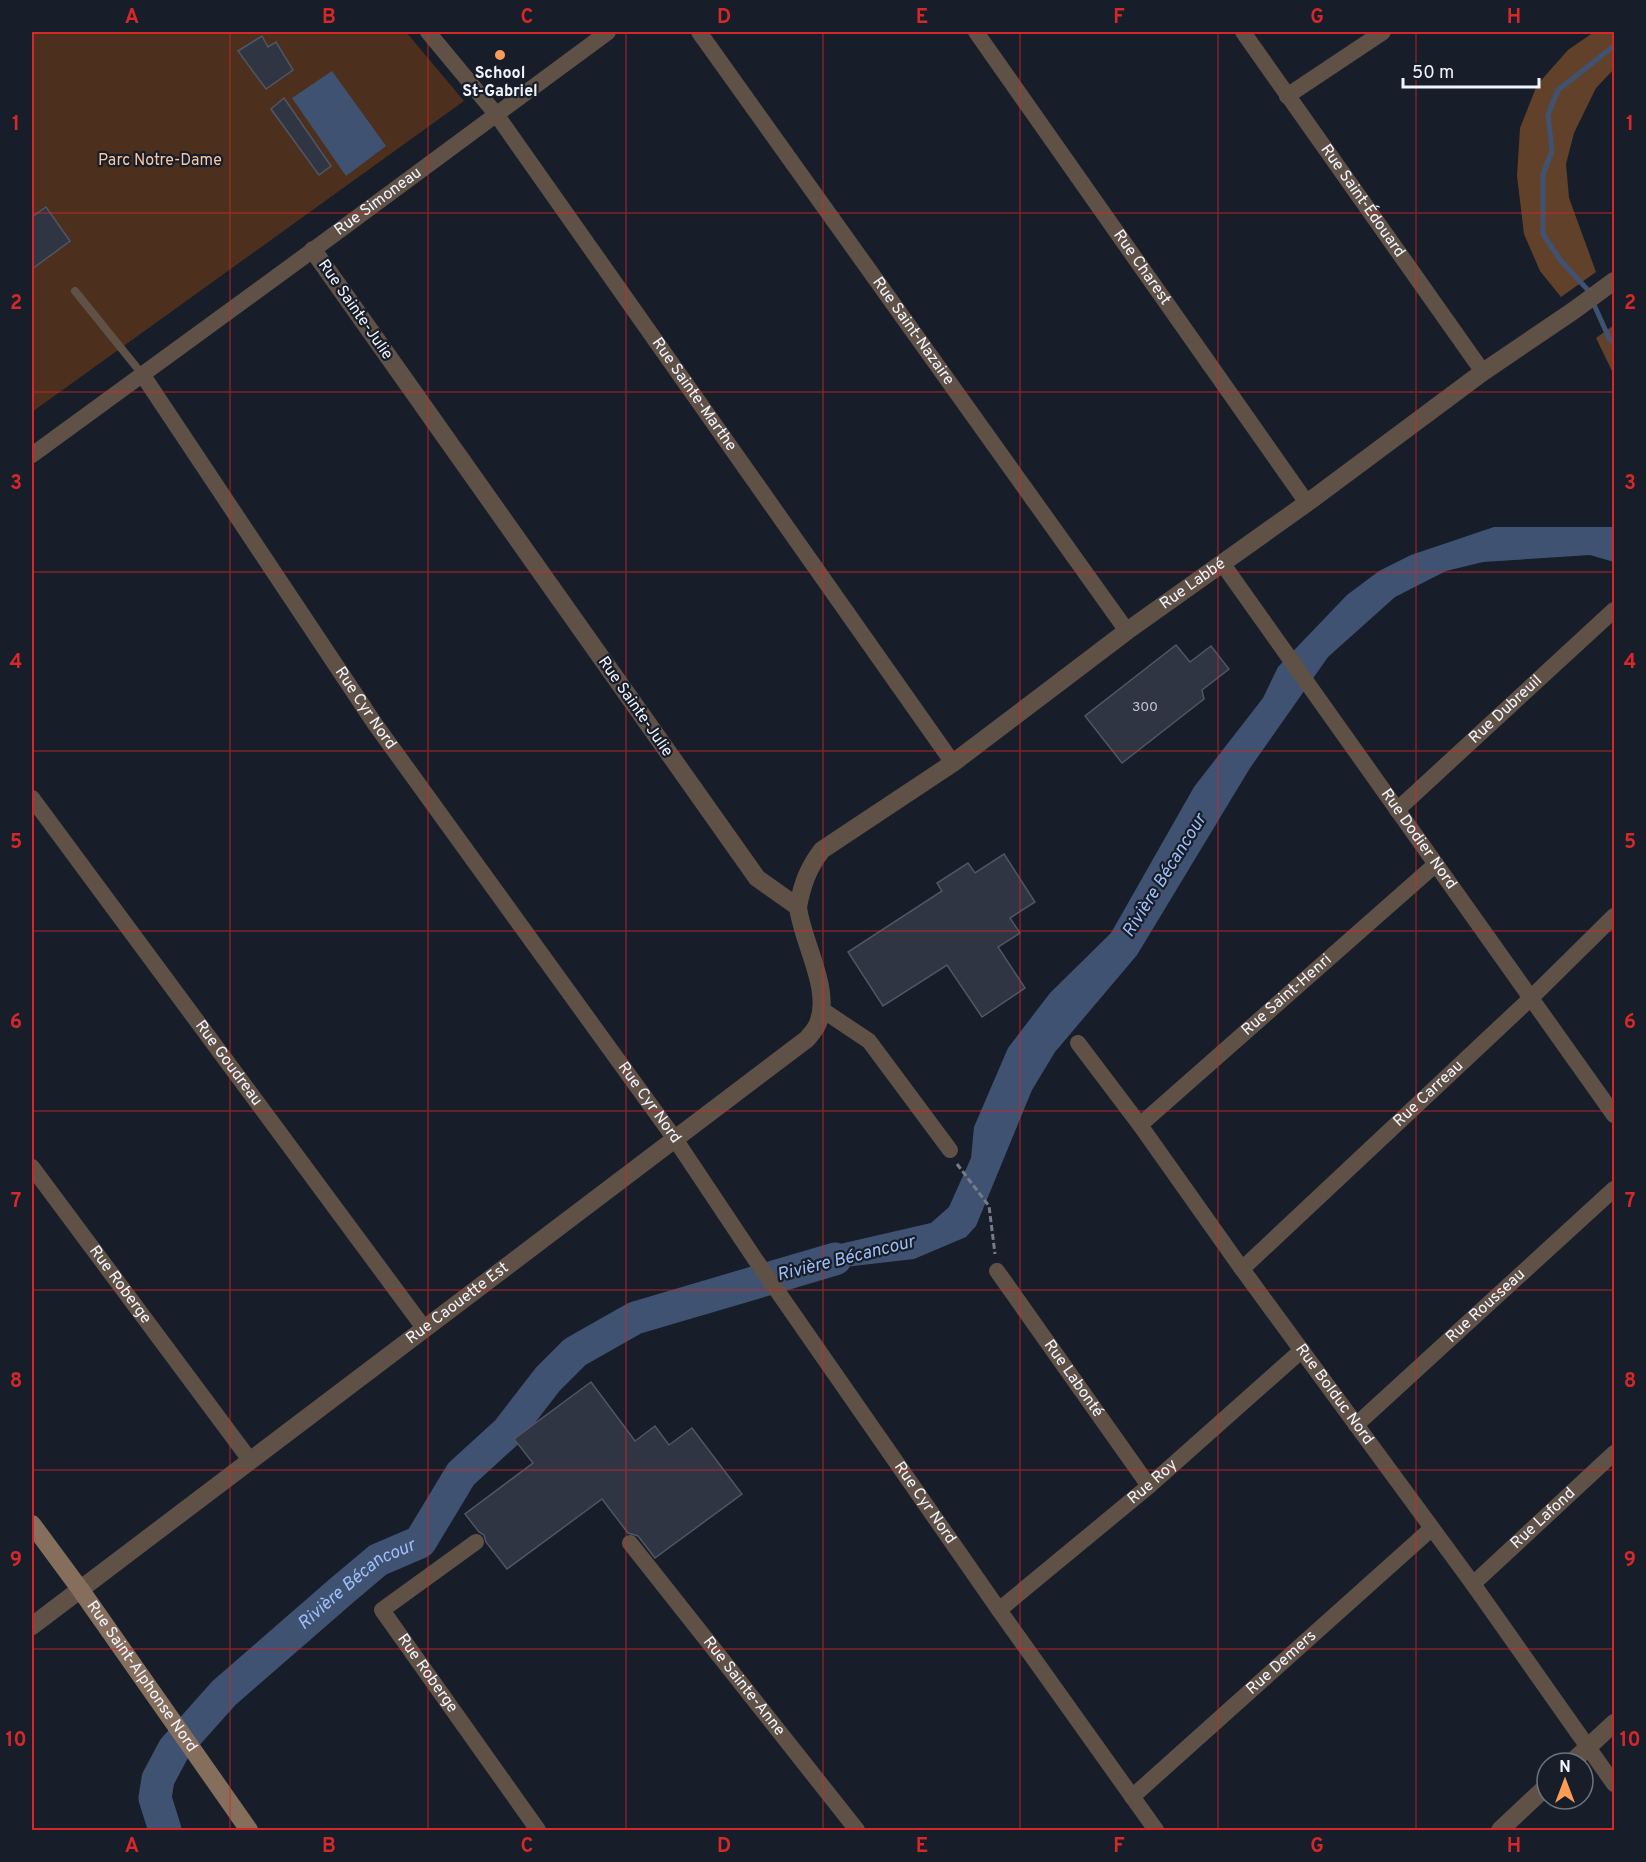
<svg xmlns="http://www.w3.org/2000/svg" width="1646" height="1862" viewBox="0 0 1646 1862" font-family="Overpass,sans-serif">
<rect width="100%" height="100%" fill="#171e29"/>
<path fill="#4c301d" d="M32 32H406L464 101 32 412Z"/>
<g fill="#62412a">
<path d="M1594 32H1614V69L1596 88 1574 133 1566 164 1569 198 1596 272 1561 297 1540 271 1524 234 1517 176 1520 128 1537 85 1568 50Z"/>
<path d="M1614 325V375L1596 338Z"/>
</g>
<g fill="#405272">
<path d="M332 71 386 146 346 176 292 98Z"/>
<path d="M1494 527H1614V562L1590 555 1483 562 1446 571 1395 597 1328 657 1250 768 1137 955 1055 1052 1032 1090 976 1226 966 1237 914 1259 793 1273 792 1255 931 1223 949 1207 971 1158 974 1127 1008 1048 1050 993 1111 933 1194 787 1263 698 1278 667 1347 595 1379 571 1411 555Z"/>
</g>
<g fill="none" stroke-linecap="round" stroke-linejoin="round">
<path stroke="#405272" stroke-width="5" d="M1614 46 1558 90 1548 115 1552 151 1543 174V234L1561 261 1587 289 1609 338 1614 344"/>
<path stroke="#405272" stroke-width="33" id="s1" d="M165 1830 155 1798 158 1779 174 1749 224 1693 340 1592 378 1560 420 1542 461 1474 507 1432 548 1379 575 1352 635 1318 835 1259"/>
</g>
<g fill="#2f3542" stroke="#4f5664" stroke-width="1.5">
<path d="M262 36 268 47 276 42 293 70 266 89 238 51Z"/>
<path d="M284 98 331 166 319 175 271 109Z"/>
<path d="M46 207 70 241 32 269V217Z"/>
<path d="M1176 645 1190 662 1211 646 1229 669 1202 690 1204 699 1122 763 1085 716Z"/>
<path d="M1004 854 1035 902 1010 918 1020 933 998 947 1025 988 982 1017 947 965 883 1006 848 952 942 891 937 883 968 863 975 873Z"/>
<path d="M591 1382 635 1441 655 1426 669 1445 692 1428 742 1494 655 1558 638 1536 628 1533 602 1499 507 1569 486 1542 484 1535 479 1532 465 1514 533 1463 514 1439Z"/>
</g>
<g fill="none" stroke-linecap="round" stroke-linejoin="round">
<path stroke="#767b85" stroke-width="3" stroke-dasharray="6 3" stroke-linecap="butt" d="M957 1164 989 1206 995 1254"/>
<path stroke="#605147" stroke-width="8" d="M75 291 142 374"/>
<g stroke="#605147" stroke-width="16">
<path id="s2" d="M428 32 496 114 953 763"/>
<path id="s3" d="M699 32 1127 631"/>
<path id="s4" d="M976 32 1307 503"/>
<path id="s5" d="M1243 32 1483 372"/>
<path d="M1287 96 1383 32"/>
<path id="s6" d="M142 374 375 724 675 1139 755 1259 999 1610 1156 1830"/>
<path id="s7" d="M32 455 313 250 608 32"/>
<path id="s8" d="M1222 563 1614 1115"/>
<path id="s9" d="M32 798 424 1328"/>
<path id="s10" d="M1397 810 1614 610"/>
<path d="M821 1009 869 1041 950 1150"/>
<path id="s11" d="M1078 1043 1140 1125 1242 1269 1473 1584 1614 1784"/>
<path id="s12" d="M1140 1125 1436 864"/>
<path id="s13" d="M32 1167 250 1460"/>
<path id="s14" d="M1242 1269 1531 998 1614 916"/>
<path id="s15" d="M997 1271 1149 1486"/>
<path id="s16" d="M1356 1425 1614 1189"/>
<path id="s17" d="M476 1542 382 1610 538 1830"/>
<path id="s18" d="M630 1543 857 1830"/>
<path id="s19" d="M1473 1584 1614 1453"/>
<path id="s20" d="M999 1610 1149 1486 1302 1350"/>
<path id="s21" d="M1132 1797 1431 1529"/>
</g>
<g stroke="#605147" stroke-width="18">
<path id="s22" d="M798 907C802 885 808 868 822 850L953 763 1127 631 1307 503 1483 372 1573 311 1614 281"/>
<path id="s23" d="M32 1626 807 1039C811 1034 816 1029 818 1023 832 990 802 942 798 907L757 878 313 250"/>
<path d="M1571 1763 1614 1723"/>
<path d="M1500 1830 1547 1786"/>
</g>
<path stroke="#866e5d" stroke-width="18" id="s24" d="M32 1524 80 1589 249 1830"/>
</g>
<path fill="none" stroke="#d62828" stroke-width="1.5" stroke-opacity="0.55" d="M230 32V1830M428 32V1830M626 32V1830M823 32V1830M1020 32V1830M1218 32V1830M1416 32V1830M32 213H1614M32 392H1614M32 572H1614M32 751H1614M32 931H1614M32 1111H1614M32 1290H1614M32 1470H1614M32 1649H1614"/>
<circle fill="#fd9c55" stroke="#171e29" stroke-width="2" cx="500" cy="55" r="6"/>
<g text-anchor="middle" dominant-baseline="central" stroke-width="4.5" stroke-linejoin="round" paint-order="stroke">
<g font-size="14" fill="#c0c4ce">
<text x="1145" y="707">300</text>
</g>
<g font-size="16" font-weight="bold" fill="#f0f4fd" stroke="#171e29">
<text x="500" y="74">School<tspan x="500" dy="18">St-Gabriel</tspan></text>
</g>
<g font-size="16" fill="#f7c6a6" stroke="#171e29">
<text x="160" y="161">Parc Notre-Dame</text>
</g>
<g font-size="16" fill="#f0f4fd" stroke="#171e29">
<text stroke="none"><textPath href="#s7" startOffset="429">Rue Simoneau</textPath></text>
<text stroke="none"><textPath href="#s5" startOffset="207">Rue Saint-Édouard</textPath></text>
<text stroke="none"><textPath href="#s4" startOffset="288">Rue Charest</textPath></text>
<text transform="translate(355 310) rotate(55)">Rue Sainte-Julie</text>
<text stroke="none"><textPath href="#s3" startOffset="368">Rue Saint-Nazaire</textPath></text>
<text stroke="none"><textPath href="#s2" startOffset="450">Rue Sainte-Marthe</textPath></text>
<text stroke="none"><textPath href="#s22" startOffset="519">Rue Labbé</textPath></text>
<text transform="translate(635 707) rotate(55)">Rue Sainte-Julie</text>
<text stroke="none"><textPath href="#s6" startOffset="402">Rue Cyr Nord</textPath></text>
<text stroke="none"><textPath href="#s10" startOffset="148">Rue Dubreuil</textPath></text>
<text stroke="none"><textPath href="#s8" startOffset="339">Rue Dodier Nord</textPath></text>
<text stroke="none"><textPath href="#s12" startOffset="196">Rue Saint-Henri</textPath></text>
<text stroke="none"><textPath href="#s9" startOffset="330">Rue Goudreau</textPath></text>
<text stroke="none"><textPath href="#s14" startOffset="256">Rue Carreau</textPath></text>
<text stroke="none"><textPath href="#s6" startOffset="888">Rue Cyr Nord</textPath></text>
<text stroke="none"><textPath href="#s13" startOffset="147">Rue Roberge</textPath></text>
<text stroke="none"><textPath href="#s23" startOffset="534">Rue Caouette Est</textPath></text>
<text stroke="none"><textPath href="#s16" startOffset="176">Rue Rousseau</textPath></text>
<text stroke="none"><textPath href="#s15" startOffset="132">Rue Labonté</textPath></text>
<text stroke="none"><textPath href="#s11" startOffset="435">Rue Bolduc Nord</textPath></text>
<text stroke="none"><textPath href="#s20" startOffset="200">Rue Roy</textPath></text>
<text stroke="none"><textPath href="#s6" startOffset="1374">Rue Cyr Nord</textPath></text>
<text stroke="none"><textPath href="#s19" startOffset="96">Rue Lafond</textPath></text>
<text stroke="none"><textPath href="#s21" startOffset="201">Rue Demers</textPath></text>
<text stroke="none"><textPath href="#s17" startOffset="194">Rue Roberge</textPath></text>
<text stroke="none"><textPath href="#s24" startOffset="188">Rue Saint-Alphonse Nord</textPath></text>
<text stroke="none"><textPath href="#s18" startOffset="183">Rue Sainte-Anne</textPath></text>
</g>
<g font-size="18" font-style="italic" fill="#9fbff8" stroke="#171e29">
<text transform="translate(1165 876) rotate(-58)">Rivière Bécancour</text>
<text transform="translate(846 1259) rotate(-14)">Rivière Bécancour</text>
<text stroke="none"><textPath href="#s1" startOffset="334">Rivière Bécancour</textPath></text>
</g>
</g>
<rect width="1646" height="1862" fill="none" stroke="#171e29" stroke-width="66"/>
<g transform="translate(1565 1781)"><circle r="28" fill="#171e29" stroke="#6e747e" stroke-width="1.5"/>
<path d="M0-4.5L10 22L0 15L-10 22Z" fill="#fd9c55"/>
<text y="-9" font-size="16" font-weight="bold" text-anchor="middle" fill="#f0f4fd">N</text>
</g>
<path d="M1403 78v9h136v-9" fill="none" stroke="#f0f4fd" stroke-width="3"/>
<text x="1412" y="78" font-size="18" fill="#f0f4fd" stroke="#171e29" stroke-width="4.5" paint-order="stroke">50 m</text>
<rect x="33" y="33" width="1580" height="1796" fill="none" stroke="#d62828" stroke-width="2"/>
<g font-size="20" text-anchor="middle" font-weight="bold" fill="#d62828">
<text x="132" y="23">A</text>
<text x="329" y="23">B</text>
<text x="527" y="23">C</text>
<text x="724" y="23">D</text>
<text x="922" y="23">E</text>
<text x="1119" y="23">F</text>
<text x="1317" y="23">G</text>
<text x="1514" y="23">H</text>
<text x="16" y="130">1</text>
<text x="1630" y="130">1</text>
<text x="16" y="309">2</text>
<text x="1630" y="309">2</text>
<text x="16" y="489">3</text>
<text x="1630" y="489">3</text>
<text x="16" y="668">4</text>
<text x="1630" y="668">4</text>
<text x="16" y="848">5</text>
<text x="1630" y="848">5</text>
<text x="16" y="1028">6</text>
<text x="1630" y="1028">6</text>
<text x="16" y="1207">7</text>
<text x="1630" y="1207">7</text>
<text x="16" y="1387">8</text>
<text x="1630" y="1387">8</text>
<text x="16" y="1566">9</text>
<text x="1630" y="1566">9</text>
<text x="16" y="1746">10</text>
<text x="1630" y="1746">10</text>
<text x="132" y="1852">A</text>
<text x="329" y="1852">B</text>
<text x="527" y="1852">C</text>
<text x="724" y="1852">D</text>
<text x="922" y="1852">E</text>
<text x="1119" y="1852">F</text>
<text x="1317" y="1852">G</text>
<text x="1514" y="1852">H</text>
</g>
</svg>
